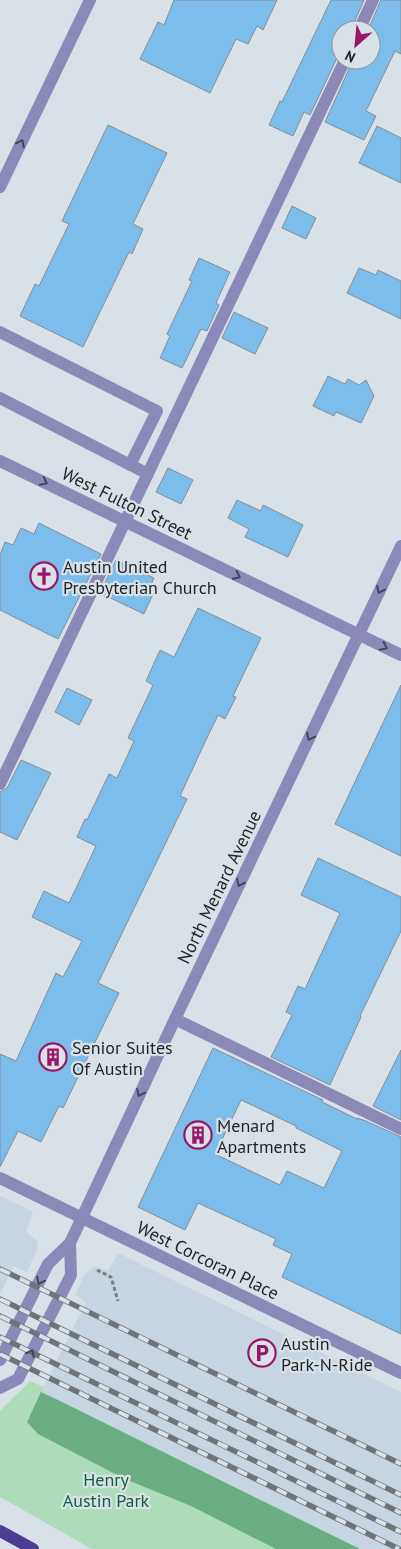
<svg xmlns="http://www.w3.org/2000/svg" width="401" height="1549" viewBox="0 0 401 1549" font-family="'PT Sans',sans-serif">
<rect width="100%" height="100%" fill="#d9e1e8"/>
<g fill="#c6d5e1">
<path d="M0 1196 32 1211 33 1213 26 1231 37 1241 38 1247 27 1272 14 1266 0 1294Z"/>
<path d="M118 1253 401 1392V1549H360L41 1392 86 1302 75 1295 84 1275 94 1267H99L108 1271Z"/>
</g>
<path fill="#addcbb" d="M30 1381 44 1387 42 1393 360 1549H92L0 1497V1411Z"/>
<path fill="#6bae82" d="M41 1392 58 1400 360 1549H276L191 1506 125 1479 38 1434 27 1422Z"/>
<g fill="#7cbdec" stroke="#858e94" fill-rule="evenodd">
<path d="M174 0H277L263 30 257 26 248 44 236 39 210 93 140 59 158 22 164 25Z"/>
<path d="M331 0H364L351 30H341V53L338 56 310 115 304 112 293 136 269 125 280 101 282 102Z"/>
<path d="M381 0H401V54L395 51 366 111 376 116 364 140 325 122 353 60H371V30H368Z"/>
<path d="M108 125 167 153 133 224 143 229 132 254 129 252 83 347 20 316 35 284 39 286 69 224 62 221Z"/>
<path d="M377 126 401 138V183L359 163Z"/>
<path d="M292 206 316 218 306 239 282 228Z"/>
<path d="M199 258 230 272 216 303 219 305 207 331 201 329 182 368 160 358 170 336 167 334 192 281 189 280Z"/>
<path d="M359 268 376 275 378 270 401 281V319L347 293Z"/>
<path d="M234 312 268 328 255 354 222 338Z"/>
<path d="M328 376 345 384 348 379 359 385 366 380 374 396 361 423 336 412 334 416 313 406Z"/>
<path d="M168 468 193 480 181 504 156 492Z"/>
<path d="M237 500 261 511 263 505 303 525 288 557 245 537 249 529 228 518Z"/>
<path d="M39 523 101 554 58 639 0 610V555L5 542 13 545 21 528 34 534Z"/>
<path d="M116 560 154 578 151 585 156 587 144 614 100 593Z"/>
<path d="M198 608 261 638 233 696 236 697 225 719 218 715 206 740 180 796 187 799 98 983 119 993 63 1108 59 1106 41 1142 18 1131 0 1167V1054L16 1061 56 973 63 977 82 941 32 917 44 891 69 903 96 846 77 837 85 819 87 820 109 774 117 778 134 741 128 738 153 685 146 681 160 650 174 657Z"/>
<path d="M401 685V856L335 824Z"/>
<path d="M67 688 92 700 79 725 55 712Z"/>
<path d="M21 760 51 773 17 840 0 832V792L7 788Z"/>
<path d="M318 858 401 897V931L360 1016 361 1017 330 1085 271 1057 292 1015 286 1012 298 986 305 989 340 913 301 895Z"/>
<path d="M213 1048 323 1100 322 1102 357 1119V1118L366 1121 401 1137V1334L282 1277 292 1254 273 1245 276 1239 198 1203 185 1230 138 1207ZM241 1100 296 1126V1128L342 1151 324 1188 287 1171 280 1185 215 1154Z"/>
<path d="M401 1050V1120L373 1106Z"/>
</g>
<g fill="none" stroke-linecap="round" stroke-linejoin="round">
<path stroke="#7a8085" stroke-width="3" stroke-dasharray="4 2.5" stroke-linecap="butt" d="M97 1270 111 1277 118 1301"/>
<g stroke="#8b89b8" stroke-width="12">
<path d="M359 30 373 0"/>
<path d="M0 187 90 0"/>
<path d="M0 332 157 411 130 465"/>
<path d="M0 398 148 474"/>
<path d="M0 461 401 655"/>
<path d="M0 784 345 60"/>
<path d="M175 1019 401 1129"/>
<path d="M0 1178 401 1373"/>
<path d="M0 1360 48 1264 70 1243 175 1019 401 546"/>
<path d="M0 1388 18 1379 68 1281 71 1275 70 1243"/>
</g>
<path stroke="#4b3d90" stroke-width="12" d="M0 1531 33 1549"/>
<g stroke="#6f7479" stroke-width="5.5">
<g id="rail">
<path d="M0 1269 401 1464"/>
<path d="M0 1299 401 1495"/>
<path d="M0 1316 401 1513"/>
<path d="M0 1337 401 1532"/>
<path d="M0 1354 399 1549"/>
</g>
</g>
<use href="#rail" stroke="#d9e1e8" stroke-width="4" stroke-dasharray="11" stroke-linecap="butt"/>
</g>
<defs><path id="oneway-chevron" d="M-2-3.5L2.5 0L-2 3.5" fill="none" stroke-width="1.6" stroke-linecap="round" stroke-linejoin="round" transform="scale(1.25)"/></defs>
<g stroke="#444658">
<use href="#oneway-chevron" transform="translate(21 143) rotate(-64)"/>
<use href="#oneway-chevron" transform="translate(44 482) rotate(26)"/>
<use href="#oneway-chevron" transform="translate(237 576) rotate(26)"/>
<use href="#oneway-chevron" transform="translate(380 590) rotate(115)"/>
<use href="#oneway-chevron" transform="translate(384 647) rotate(26)"/>
<use href="#oneway-chevron" transform="translate(310 737) rotate(116)"/>
<use href="#oneway-chevron" transform="translate(240 883) rotate(116)"/>
<use href="#oneway-chevron" transform="translate(140 1093) rotate(115)"/>
<use href="#oneway-chevron" transform="translate(40 1281) rotate(116)"/>
<use href="#oneway-chevron" transform="translate(31 1353) rotate(-63)"/>
</g>
<defs>
<g id="church-ring" transform="scale(1.4375)"><circle r="9.5" fill="#d9e1e8" stroke="#9b1566" stroke-width="1.5"/><path d="M-1.2-6h2.4v3.5h3.3v2.4h-3.3V6h-2.4V-.1h-3.3v-2.4h3.3Z" fill="#9b1566"/></g>
<g id="building-ring" transform="scale(1.4375)"><circle r="9.5" fill="#d9e1e8" stroke="#9b1566" stroke-width="1.5"/><path d="M-4-6H4V6H1V3H-1V6H-4ZM-2.5-4.3h1.7v1.8h-1.7ZM.8-4.3h1.7v1.8H.8ZM-2.5-1h1.7V.8h-1.7ZM.8-1h1.7V.8H.8Z" fill="#9b1566"/></g>
<g id="parking-ring" transform="scale(1.4375)"><circle r="9.5" fill="#d9e1e8" stroke="#9b1566" stroke-width="1.5"/><path d="M-3.5-5.5H1a3.5 3.5 0 0 1 0 7H-1V5.5H-3.5ZM-1-3.4V-.6H.8a1.4 1.4 0 0 0 0-2.8Z" fill="#9b1566"/></g>
</defs>
<g fill-rule="evenodd">
<use href="#church-ring" x="44" y="576"/>
<use href="#building-ring" x="53" y="1057"/>
<use href="#building-ring" x="198" y="1135"/>
<use href="#parking-ring" x="262" y="1353"/>
</g>
<g text-anchor="middle" dominant-baseline="central" stroke-width="4.5" stroke-linejoin="round" paint-order="stroke">
<g font-size="18" fill="#1e2224" stroke="#d9e1e8">
<text transform="translate(127 503) rotate(26)">West Fulton Street</text>
<text transform="translate(219 887) rotate(-64)">North Menard Avenue</text>
<text transform="translate(208 1260) rotate(26)">West Corcoran Place</text>
</g>
<g font-size="18" fill="#1e2224" stroke="#d9e1e8" text-anchor="start">
<text x="63" y="566">Austin United<tspan x="63" dy="21">Presbyterian Church</tspan></text>
<text x="72" y="1047">Senior Suites<tspan x="72" dy="21">Of Austin</tspan></text>
<text x="217" y="1125">Menard<tspan x="217" dy="21">Apartments</tspan></text>
<text x="281" y="1343">Austin<tspan x="281" dy="21">Park-N-Ride</tspan></text>
</g>
<g font-size="18" fill="#116036" stroke="#d9e1e8">
<text x="106" y="1479">Henry<tspan x="106" dy="21">Austin Park</tspan></text>
</g>
</g>
<g transform="translate(356 45) rotate(207)"><circle r="24" fill="#d9e1e8" stroke="#8e959a"/>
<path d="M0-4L9 19L0 12L-9 19Z" fill="#9b1566"/>
<text y="-8" font-size="14" font-weight="bold" text-anchor="middle" fill="#1e2224">N</text>
</g>
</svg>
